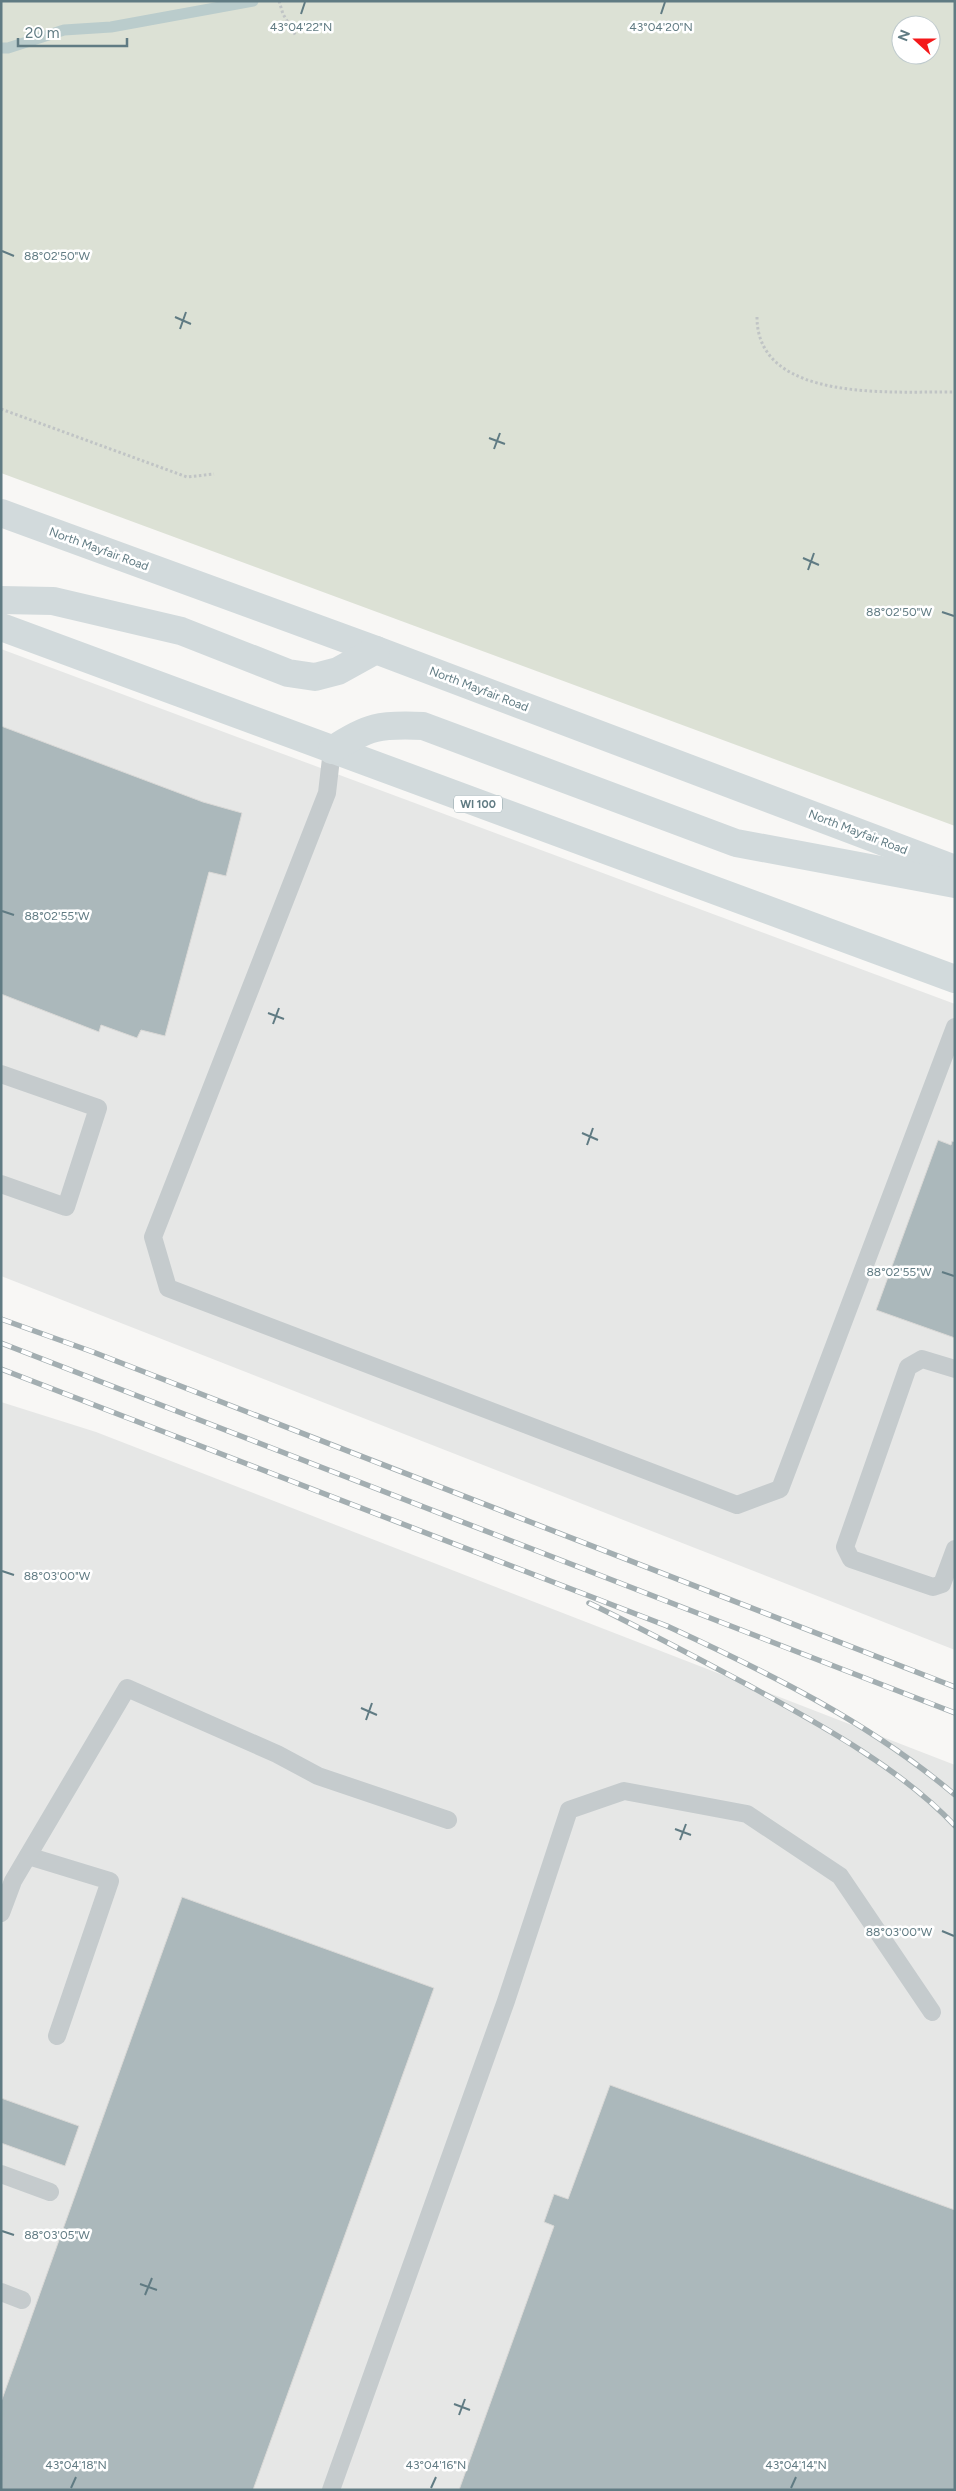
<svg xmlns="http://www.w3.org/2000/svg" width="956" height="2491" viewBox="0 0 956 2491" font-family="Figtree,sans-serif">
<rect width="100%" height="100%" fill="#f8f7f5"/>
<g fill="#e6e7e6">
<path d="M1 649 955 1004V1650L1 1276Z"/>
<path d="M1 1402 96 1432 955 1765V2490H1Z"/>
</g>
<path fill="#dce1d5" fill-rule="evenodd" d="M1 1H955V826L1 473ZM901 25H931V55H901Z"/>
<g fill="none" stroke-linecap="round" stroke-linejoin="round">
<path stroke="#bacccc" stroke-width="11" d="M1 48H8L64 30 111 27 253 1"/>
</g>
<g fill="#abb8bb" stroke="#dad9d7">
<path d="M1 726 203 802 242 813 226 876 209 872 165 1036 141 1030 137 1038 101 1025 99 1032 1 994Z"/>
<path d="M938 1140 951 1145 952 1141 955 1142V1338L876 1310Z"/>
<path d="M182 1897 434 1988 253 2490H1V2402Z"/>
<path d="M610 2085 955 2210V2490H459L554 2226 544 2222 554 2194 568 2199Z"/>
<path d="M1 2098 79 2126 65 2166 1 2143Z"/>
</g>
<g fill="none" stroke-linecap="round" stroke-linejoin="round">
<g stroke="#c0c4c5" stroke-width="3" stroke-dasharray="2.5 2.5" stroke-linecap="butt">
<path d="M279 1 283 14 296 36"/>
<path d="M757 317C757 404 896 391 955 392"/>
<path d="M1 409 187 477 214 474"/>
</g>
<g stroke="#c5cbcd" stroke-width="18">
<path d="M332 750 327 793 153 1237 168 1288 737 1505 780 1489 955 1027"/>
<path d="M1 1074 98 1108 66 1207 1 1184"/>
<path d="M955 1369 922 1359 908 1367 845 1547 851 1559 933 1587 942 1584 955 1549"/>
<path d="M28 1856 110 1881 57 2036"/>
<path d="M1 1913 13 1881 127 1688 277 1754 318 1776 448 1820"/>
<path d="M1 2174 50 2192"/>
<path d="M1 2292 22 2300"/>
<path d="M331 2490 506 2001 569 1810 624 1791 747 1814 840 1876 932 2012"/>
</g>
<g stroke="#d2dadc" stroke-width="28">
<path d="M1 513 376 650 955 869"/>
<path d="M1 600 53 601 181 631 288 673 315 677 338 671 376 650"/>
<path d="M1 627 955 979"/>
<path d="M332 750C368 726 380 724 423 726L736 843 955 884"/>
</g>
<g stroke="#a3aeb1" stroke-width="5.5">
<g id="rail">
<path d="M1 1319 93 1352 955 1687"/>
<path d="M1 1343 955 1713"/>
<path d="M1 1369 667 1626C769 1673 869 1722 955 1795"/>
<path d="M589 1603C643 1629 695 1657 748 1685 817 1723 901 1768 955 1826"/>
</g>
</g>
<use href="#rail" stroke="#fff" stroke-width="4" stroke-dasharray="11" stroke-linecap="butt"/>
</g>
<path fill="none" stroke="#607b83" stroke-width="2" d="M301 14 305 2M661 14 665 2M2 251 14 256M175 317 191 324M180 329 186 312M489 438 505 444M494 449 500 433M803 558 819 565M808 570 814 553M942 612 954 616M2 911 14 915M268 1013 284 1019M273 1024 279 1008M582 1133 598 1140M587 1145 593 1128M942 1272 954 1276M2 1571 14 1575M361 1708 377 1715M366 1720 372 1703M675 1829 691 1835M680 1840 686 1824M942 1931 954 1936M2 2231 14 2235M140 2284 157 2290M145 2295 152 2278M454 2404 470 2410M459 2415 465 2399M71 2488 76 2477M431 2488 436 2477M791 2488 796 2477"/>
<g text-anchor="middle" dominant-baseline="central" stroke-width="5" stroke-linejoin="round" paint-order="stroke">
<rect fill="#fff" stroke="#90a3a8" stroke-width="1" x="454" y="795.5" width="48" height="17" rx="4"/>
<g font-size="11" font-weight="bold" fill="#607b83">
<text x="478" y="804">WI 100</text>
</g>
<g font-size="12" fill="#607b83" stroke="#fff">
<text transform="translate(99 549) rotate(20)">North Mayfair Road</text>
<text transform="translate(479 689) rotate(21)">North Mayfair Road</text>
<text transform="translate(858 832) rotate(21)">North Mayfair Road</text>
</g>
</g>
<g font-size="12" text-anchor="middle" fill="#607b83" stroke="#fff" stroke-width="5" stroke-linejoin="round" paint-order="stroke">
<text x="301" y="31">43°04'22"N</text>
<text x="661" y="31">43°04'20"N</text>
<text x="57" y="260">88°02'50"W</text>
<text x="899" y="616">88°02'50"W</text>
<text x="57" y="920">88°02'55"W</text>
<text x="899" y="1276">88°02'55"W</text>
<text x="57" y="1580">88°03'00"W</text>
<text x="899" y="1936">88°03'00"W</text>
<text x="57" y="2239">88°03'05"W</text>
<text x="76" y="2469">43°04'18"N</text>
<text x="436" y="2469">43°04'16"N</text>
<text x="796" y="2469">43°04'14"N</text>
</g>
<rect width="956" height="2491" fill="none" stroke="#607b83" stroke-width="5"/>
<g transform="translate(916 40) rotate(291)"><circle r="24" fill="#ffffff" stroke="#bfcacd"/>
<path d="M0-4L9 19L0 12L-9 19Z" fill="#f4191b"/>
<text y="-8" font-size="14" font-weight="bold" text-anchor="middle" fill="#607b83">N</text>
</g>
<path d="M18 38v8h109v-8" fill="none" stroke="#607b83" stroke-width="2.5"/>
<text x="25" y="38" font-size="15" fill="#607b83" stroke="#ffffff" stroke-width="4" paint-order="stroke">20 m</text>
</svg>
